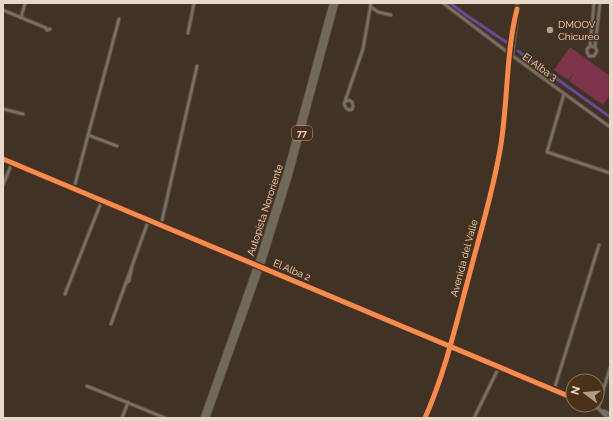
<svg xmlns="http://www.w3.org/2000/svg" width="613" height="421" viewBox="0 0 613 421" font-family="Raleway,sans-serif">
<rect width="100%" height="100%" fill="#403225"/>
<path fill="#7d334a" d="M570 47 610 76V95L603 105 569 81 574 73 568 80 554 70Z"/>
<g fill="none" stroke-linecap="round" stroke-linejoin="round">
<g stroke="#6a4994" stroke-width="3">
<path d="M450 3 466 15 509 44"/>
<path d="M518 51 610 117"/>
</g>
<g stroke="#5c4f44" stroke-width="4.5">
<g id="minor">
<path d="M443 3 510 54 610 127"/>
<path d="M371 7 378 12 391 15"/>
<path d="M3 10 46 28 47 30 50 29"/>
<path d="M21 18 25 3"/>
<path d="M188 33 194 3"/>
<path d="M590 46 594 3"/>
<path d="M595 47 590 46 587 49V52L589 56H594L597 51 595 47 600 3"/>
<path d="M564 94 547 152 610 173"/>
<path d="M346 101 349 100 352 102 353 106 352 109 349 110 346 108 344 104 363 49 371 3"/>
<path d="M3 109 23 114"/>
<path d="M88 135 117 146"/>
<path d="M3 185 12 163"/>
<path d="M74 188 119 19"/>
<path d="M161 225 197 66"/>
<path d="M126 283 129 281 132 267"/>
<path d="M65 294 102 200"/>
<path d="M111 324 149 219"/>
<path d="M87 386 165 418"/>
<path d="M554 390 599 245"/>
<path d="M598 408 610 368"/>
<path d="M122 418 128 402"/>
<path d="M474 418 499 367"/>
</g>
</g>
<g stroke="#5c4f44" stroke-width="5">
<g id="tertiary">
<path d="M517 10V3"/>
<path d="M512 57 517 17"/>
<path d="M3 159 573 398"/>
<path d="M590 405 598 408 608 418"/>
<path d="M603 411 610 414"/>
<path d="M425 418C445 373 456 324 469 276 480 233 494 189 501 144 508 99 506 53 517 9"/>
</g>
</g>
<g stroke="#5c4f44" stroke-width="6">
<g id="motorway">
<path d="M259 259 286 173 332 3"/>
<path d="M263 261 290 174 336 3"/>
<path d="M203 418 255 270"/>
<path d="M207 418 259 272"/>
</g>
</g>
<use href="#minor" stroke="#786e63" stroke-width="2.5"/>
<use href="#tertiary" stroke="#786e63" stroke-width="3"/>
<use href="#motorway" stroke="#716a5a" stroke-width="4.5"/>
<g stroke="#5c4f44" stroke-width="6" stroke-linecap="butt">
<g id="motorway-bridge">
<path d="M255 270 259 259"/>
<path d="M259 272 263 261"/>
</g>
</g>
<use href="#motorway-bridge" stroke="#716a5a" stroke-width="4.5"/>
<g stroke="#4b311a" stroke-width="8">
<g id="cycleway">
<path d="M3 159 573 398"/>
<path d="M425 418C445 373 456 324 469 276 480 233 494 189 501 144 508 99 506 53 517 9"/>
</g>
</g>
<use href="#cycleway" stroke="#f68b52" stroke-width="5"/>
</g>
<circle fill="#ae9e90" stroke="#4b311a" stroke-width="1.5" cx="550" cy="30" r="4"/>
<g text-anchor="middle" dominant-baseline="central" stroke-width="3" stroke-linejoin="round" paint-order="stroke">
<rect fill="#4b311a" stroke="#baa695" stroke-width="1" x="292" y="126" width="20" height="14" rx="3"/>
<g font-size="9" font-weight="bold" fill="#e9d8ca">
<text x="302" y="133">77</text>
</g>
<g font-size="10" fill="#e9d8ca" stroke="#4b311a" text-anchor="start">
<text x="558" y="24">DMOOV<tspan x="558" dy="12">Chicureo</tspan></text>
</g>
<g font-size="10" fill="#e9d8ca" stroke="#4b311a">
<text transform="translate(540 67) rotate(36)">El Alba 3</text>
<text transform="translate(265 210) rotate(-72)">Autopista Nororiente</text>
<text transform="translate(464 258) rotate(-75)">Avenida del Valle</text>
<text transform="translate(292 270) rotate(23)">El Alba 2</text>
</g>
</g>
<rect width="613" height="421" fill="none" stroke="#e9d8ca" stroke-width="8"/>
<g transform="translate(585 393) rotate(286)"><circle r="19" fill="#4b311a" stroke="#8a7460"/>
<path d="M0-3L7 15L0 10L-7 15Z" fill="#ae9e90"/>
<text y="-6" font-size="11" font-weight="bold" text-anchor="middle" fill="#e9d8ca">N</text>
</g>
</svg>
